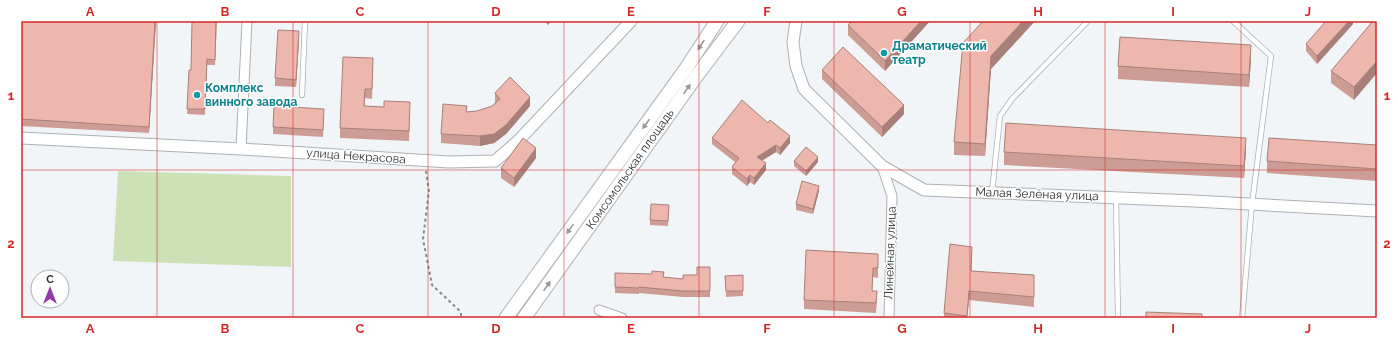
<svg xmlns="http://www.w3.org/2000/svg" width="1398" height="339" viewBox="0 0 1398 339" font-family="Raleway,sans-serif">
<rect width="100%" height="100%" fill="#f1f5f8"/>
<path fill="#cde1b6" d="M118 171 291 176V267L113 261Z"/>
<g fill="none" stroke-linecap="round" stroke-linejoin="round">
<g stroke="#aeb1b5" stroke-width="6">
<g id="service">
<path d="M1233 21 1271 56 1252 204 1242 318"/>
<path d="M302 95 305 21"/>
<path d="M992 193 1000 116 1012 99 1088 21"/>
<path d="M1116 198 1118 318"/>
</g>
</g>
<g stroke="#aeb1b5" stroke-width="11">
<g id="minor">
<path d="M241 149 247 21"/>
<path d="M882 166 892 196 889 318"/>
<path d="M599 310 622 318"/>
</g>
</g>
<g stroke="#aeb1b5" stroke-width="13">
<g id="tertiary">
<path d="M796 21 793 42 796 66 804 89 882 166 924 190 1194 201 1377 211"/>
<path d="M21 138 241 149 449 162 495 161 518 141 631 21"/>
</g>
</g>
<g stroke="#aeb1b5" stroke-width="15">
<g id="secondary">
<path d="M506 318 685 70 717 21"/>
<path d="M524 318 698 74 738 21"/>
</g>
</g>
<path stroke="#86898b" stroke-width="2" stroke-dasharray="3 3" stroke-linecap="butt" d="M426 171 429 191 423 239 432 285 461 312V318"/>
<use href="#service" stroke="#fff" stroke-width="4.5"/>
<use href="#minor" stroke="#fff" stroke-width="9"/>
<use href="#tertiary" stroke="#fff" stroke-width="11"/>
<use href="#secondary" stroke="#fff" stroke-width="13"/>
</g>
<g fill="#cd9d95">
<path d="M21 21H156L149 133 21 126Z"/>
<path d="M217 21 215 65H207L205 115 187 114 191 70Z"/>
<path d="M544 21H551L548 25Z"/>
<path d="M930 21 885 71 848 35V25Z"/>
<path d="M983 21H1035L991 69 985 156 954 155V142Z"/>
<path d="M1353 21V24L1317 64 1306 51V44Z"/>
<path d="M1373 21 1354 100 1331 83V71Z"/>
<path d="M299 39 296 87 275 86V78Z"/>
<path d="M1251 58 1249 87 1118 79V66Z"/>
<path d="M373 68 372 99 365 98V106L410 111 409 141 340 138V128Z"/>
<path d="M822 70 904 114 882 137 822 79Z"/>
<path d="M495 93 530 106 506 134 494 143 480 146 441 143V134L467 112 477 111 492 106 495 103Z"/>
<path d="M324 116 323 137 273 134V127Z"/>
<path d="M712 138 790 143 780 155 776 152 762 160 766 170 754 185 750 182 747 186 732 174V167L735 162 712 144Z"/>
<path d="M1377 145V181L1267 173V161Z"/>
<path d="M1246 150 1244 178 1004 165V152Z"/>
<path d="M536 158 514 187 501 178V168Z"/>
<path d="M794 161 818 162 806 176 794 166Z"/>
<path d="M819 191 813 214 796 210V204Z"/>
<path d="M669 210 668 226 650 225V220Z"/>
<path d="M972 256 971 271 1034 275V307L969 300 967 318H944V313Z"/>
<path d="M878 263V278L873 277 872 291 877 301 876 313 804 309V300Z"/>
<path d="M710 267V297H683L639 293V294L615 293V273L683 279 697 275Z"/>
<path d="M743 275V296L726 297 725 276Z"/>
</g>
<g fill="#a78079">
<path d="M155 21H156L149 133V127Z"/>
<path d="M548 21H551L548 25Z"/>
<path d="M921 21H930L885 71V61Z"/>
<path d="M1023 21H1035L991 69 985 156V144L991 56Z"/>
<path d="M1349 21H1353V24L1317 64V56Z"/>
<path d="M299 31V39L296 87V80Z"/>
<path d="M1251 45V58L1249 87V75Z"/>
<path d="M1377 61V73L1354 100V87Z"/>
<path d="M530 97V106L506 134 494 143 480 146V136Z"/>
<path d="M904 105V114L882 137V127Z"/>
<path d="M790 136V143L780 155V148Z"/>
<path d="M1246 138V150L1244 178V166Z"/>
<path d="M776 145V152L757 164V157Z"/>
<path d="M536 148V158L514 187V178Z"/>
<path d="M818 157V162L806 176V171Z"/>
<path d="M766 163V170L754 185V178Z"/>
<path d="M750 175V182L747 186V179Z"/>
<path d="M819 186V191L813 214V209Z"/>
<path d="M972 247V256L971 280V271Z"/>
<path d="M969 291V300L967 318Z"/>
</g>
<g fill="#eeb7ad" stroke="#a78079">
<path d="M21 21H155L149 127 21 119Z"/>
<path d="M192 21H216L215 60 207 59 205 109H187L189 70H191Z"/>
<path d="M852 21H921L885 61 848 25Z"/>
<path d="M983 21H1023L991 56 985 144 954 142 963 43Z"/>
<path d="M1326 21H1349L1317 56 1306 44Z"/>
<path d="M1373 21H1377V61L1354 87 1331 71Z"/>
<path d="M278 30 299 31 296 80 275 78Z"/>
<path d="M1120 37 1251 45 1249 75 1118 66Z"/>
<path d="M843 47 904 105 882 127 822 70Z"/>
<path d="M343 57 373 58 372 89H365L364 106 384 107V101L410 102 409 131 340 128Z"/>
<path d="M510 77 530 97 506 125 494 134 480 136 441 134 443 104 467 106 466 112 477 111 492 106 500 99 495 93Z"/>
<path d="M742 100 768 123 770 120 790 136 780 148 776 145 757 157 766 163 754 178 750 175 747 179 732 167 739 158 712 138Z"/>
<path d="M274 106 324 109 323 130 273 127Z"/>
<path d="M1006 123 1246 138 1244 166 1004 152Z"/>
<path d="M523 138 536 148 514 178 501 168Z"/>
<path d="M1269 138 1377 145V169L1267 161Z"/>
<path d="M806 147 818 157 806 171 794 161Z"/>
<path d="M802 181 819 186 813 209 796 204Z"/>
<path d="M651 204 669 205 668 221 650 220Z"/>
<path d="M950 244 972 247 971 271 1034 275V297L969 291 967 316 944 313Z"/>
<path d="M806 250 878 254V268H873L872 291H877L876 303 804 300Z"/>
<path d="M697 267H710V291H683L639 287V288L615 287V273L652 274V271L664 272 663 277 683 279V275H697Z"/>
<path d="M743 275V291H726L725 276Z"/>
<path d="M1146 312 1202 314V318H1146Z"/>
</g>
<defs><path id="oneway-solid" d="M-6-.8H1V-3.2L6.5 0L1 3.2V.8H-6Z"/></defs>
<g fill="#979898">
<use href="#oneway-solid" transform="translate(701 45) rotate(124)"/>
<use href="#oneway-solid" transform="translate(687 89) rotate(-55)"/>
<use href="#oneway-solid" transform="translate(646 124) rotate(126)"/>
<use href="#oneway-solid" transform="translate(570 229) rotate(126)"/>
<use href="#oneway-solid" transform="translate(547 286) rotate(-55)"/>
</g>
<path fill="none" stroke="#d62828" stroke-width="1" stroke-opacity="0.55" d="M157 21V318M293 21V318M428 21V318M564 21V318M699 21V318M834 21V318M970 21V318M1105 21V318M1241 21V318M21 170H1377"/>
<g fill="#0f9aa8" stroke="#fff" stroke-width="1.5">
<circle cx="884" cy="53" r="4"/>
<circle cx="197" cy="95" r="4"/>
</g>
<g text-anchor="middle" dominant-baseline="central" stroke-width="3" stroke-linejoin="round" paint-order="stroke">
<g font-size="12" font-weight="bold" fill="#0d838f" stroke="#fff" text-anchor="start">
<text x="892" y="46">Драматический<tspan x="892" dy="14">театр</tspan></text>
<text x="205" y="88">Комплекс<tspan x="205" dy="14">винного завода</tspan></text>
</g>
<g font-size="12" fill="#2f3031" stroke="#fff">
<text transform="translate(356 156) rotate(4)">улица Некрасова</text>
<text transform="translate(630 169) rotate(-55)">Комсомольская площадь</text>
<text transform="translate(1037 194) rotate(2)">Малая Зелёная улица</text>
<text transform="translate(890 253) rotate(-88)">Линейная улица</text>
</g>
</g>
<rect width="1398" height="339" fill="none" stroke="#ffffff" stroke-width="44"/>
<g transform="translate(50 289)"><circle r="19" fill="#ffffff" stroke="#acacad"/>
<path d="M0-3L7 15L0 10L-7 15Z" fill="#913caa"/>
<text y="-6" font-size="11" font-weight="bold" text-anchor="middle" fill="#2f3031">С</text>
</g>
<rect x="22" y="22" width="1354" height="295" fill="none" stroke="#d62828" stroke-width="1.5"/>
<g font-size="13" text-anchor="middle" font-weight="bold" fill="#d62828">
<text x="90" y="16">A</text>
<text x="225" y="16">B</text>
<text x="360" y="16">C</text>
<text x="496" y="16">D</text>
<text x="631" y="16">E</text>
<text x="767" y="16">F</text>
<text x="902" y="16">G</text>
<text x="1038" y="16">H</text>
<text x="1173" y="16">I</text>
<text x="1308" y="16">J</text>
<text x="11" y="100">1</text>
<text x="1387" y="100">1</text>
<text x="11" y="248">2</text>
<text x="1387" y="248">2</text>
<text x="90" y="333">A</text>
<text x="225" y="333">B</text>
<text x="360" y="333">C</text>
<text x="496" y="333">D</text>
<text x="631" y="333">E</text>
<text x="767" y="333">F</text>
<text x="902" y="333">G</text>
<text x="1038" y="333">H</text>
<text x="1173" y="333">I</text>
<text x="1308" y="333">J</text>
</g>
</svg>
